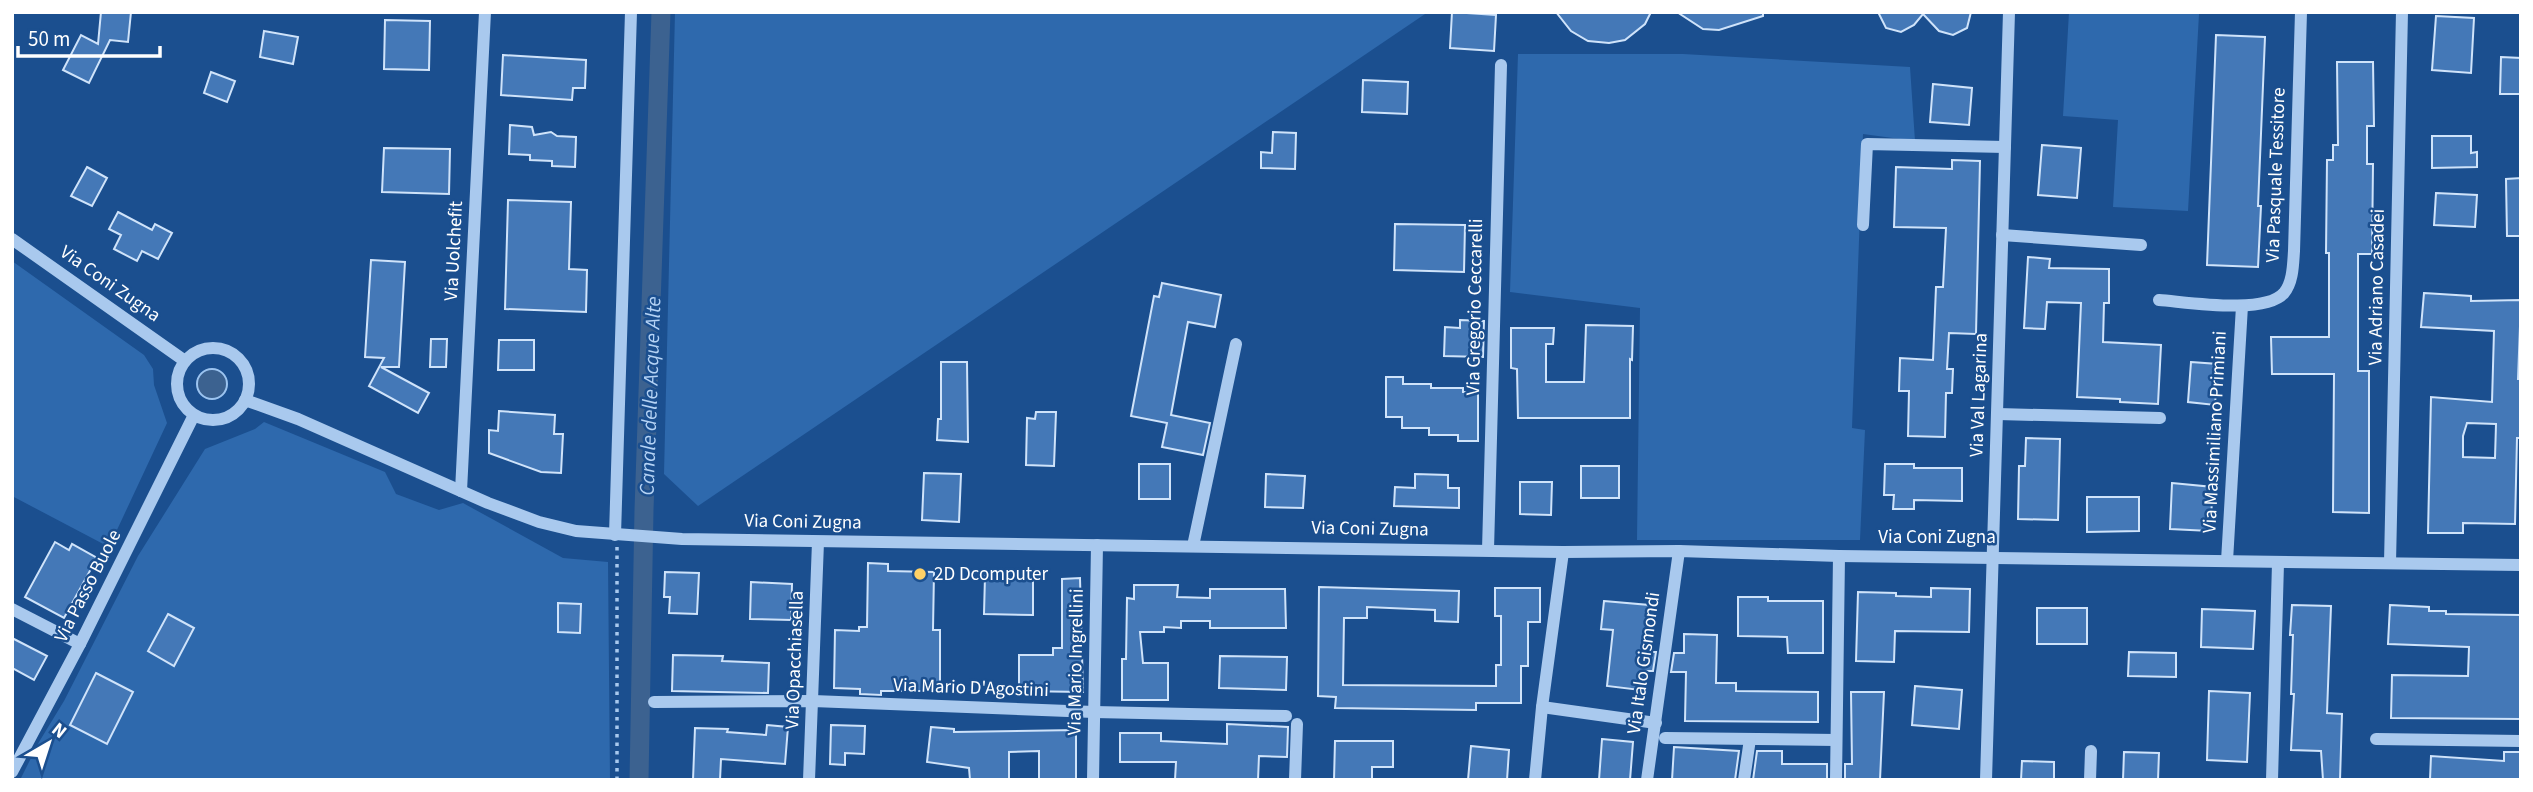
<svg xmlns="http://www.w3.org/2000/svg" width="2533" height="792" viewBox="0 0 2533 792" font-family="'Source Sans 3',sans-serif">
<rect width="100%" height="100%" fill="#1b4f8f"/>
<g fill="#2e69ad">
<path d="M675 12H1428L698 506 664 474Z"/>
<path d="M2069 12 2199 14 2188 211 2113 207 2118 120 2063 116Z"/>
<path d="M1518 54H1683L1910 67 1915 141 1863 134 1852 428 1865 430 1860 540H1637L1640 308 1510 292Z"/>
<path d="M12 261 144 355 153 369 154 385 167 423 109 547 12 496Z"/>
<path d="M264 422 385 472 396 494 439 510 463 503 563 558 608 562 610 780H20L39 742 64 701 138 556 205 449 255 429Z"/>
</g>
<circle fill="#3c6290" stroke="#9cc4f0" stroke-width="2" cx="212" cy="384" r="15"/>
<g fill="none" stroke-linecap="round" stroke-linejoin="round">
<path stroke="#3c6290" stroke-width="19" d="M639 780 644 510 661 12"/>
</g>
<g fill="#4478b7" stroke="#cfe3fa" stroke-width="2" fill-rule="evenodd">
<path d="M101 12H131L128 42 110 40 89 83 63 70 81 35 98 44Z"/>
<path d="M1452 12 1496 15 1494 51 1450 48Z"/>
<path d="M1556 12H1651L1645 24 1625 40 1609 43 1588 41 1571 31Z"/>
<path d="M1677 12H1763V16L1719 30 1703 29Z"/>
<path d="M1878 12H1971L1967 28 1953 35 1939 31 1923 14 1914 25 1901 32 1886 28Z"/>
<path d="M2436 16 2474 18 2471 73 2432 70Z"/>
<path d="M385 20 430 21 429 70 384 69Z"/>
<path d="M264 31 298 37 293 64 260 57Z"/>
<path d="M2216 35 2265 37 2258 206H2261L2258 267 2207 265Z"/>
<path d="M503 55 586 60 585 88H573L572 100 501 95Z"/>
<path d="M2501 57 2521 58V94H2500Z"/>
<path d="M2337 62H2373L2374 126H2367V164H2373L2372 254H2358V371H2369V513L2333 512 2334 374H2272L2271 337H2329V253H2326L2327 160H2333V145H2338Z"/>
<path d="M211 72 235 81 227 102 204 93Z"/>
<path d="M1363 80 1408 82 1407 114 1362 112Z"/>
<path d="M1933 84 1972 88 1969 125 1930 122Z"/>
<path d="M510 125 532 127 534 135 551 132 557 136 576 137 575 167 552 166V161L530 160V155L509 154Z"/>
<path d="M1273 132 1296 133 1295 169 1261 168V152L1272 153Z"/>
<path d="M2432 136H2471V153L2477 152V167L2432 168Z"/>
<path d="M2042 145 2081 148 2077 198 2038 195Z"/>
<path d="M384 148 450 149 449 194 382 192Z"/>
<path d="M1952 160 1980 161 1976 334 1949 333 1947 369H1953L1952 393H1946L1945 437 1908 436 1909 391H1899L1900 358 1933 360 1936 287H1943L1946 228 1894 227 1896 167 1952 169Z"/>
<path d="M87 167 107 178 92 206 71 196Z"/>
<path d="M2521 178V236H2507L2506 179Z"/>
<path d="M2436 193 2477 195 2475 227 2434 225Z"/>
<path d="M508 200 571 202 569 269 587 270 586 312 505 309Z"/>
<path d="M118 212 152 230 155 224 172 233 158 259 142 251 137 261 114 249 121 235 109 229Z"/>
<path d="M1395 224 1465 225 1464 272 1394 270Z"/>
<path d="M2028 257 2050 259 2049 268 2109 269V303H2104L2103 342 2161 345 2158 404 2120 402V399L2077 397 2081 303 2047 302 2045 329 2024 328Z"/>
<path d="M371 260 405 262 399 367H381L429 393 418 413 369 386 384 358 365 357Z"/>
<path d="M1162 283 1221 295 1215 327 1188 322 1171 415 1210 423 1203 455 1162 447 1167 423 1131 416 1154 296 1159 297Z"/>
<path d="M2424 293 2471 296V301L2521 300 2518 379H2521V438H2517L2515 524 2463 523V533H2428L2431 397 2492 402 2494 331 2421 327ZM2467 423 2496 424 2495 458 2463 457V436Z"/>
<path d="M1460 320 1484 321 1483 357 1444 356 1445 327 1460 328Z"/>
<path d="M1586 325 1633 326 1632 360 1630 359V418H1518L1517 369 1511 368V328H1554L1553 344H1546V382H1584Z"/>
<path d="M431 339H447L446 367H430Z"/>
<path d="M499 340H534V370H498Z"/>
<path d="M941 362H967L968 442 937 440 938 419H941Z"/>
<path d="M2191 362 2218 364 2215 405 2188 402Z"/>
<path d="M1386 377H1403V384H1431V388H1463V392H1478V441H1458V435H1429V428H1402V417H1386Z"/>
<path d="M499 411 555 415 554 434H563L561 473 541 472 489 453V430L498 431Z"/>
<path d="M1036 412H1056L1054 466 1026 465 1027 418 1035 419Z"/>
<path d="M2026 438 2060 439 2058 520 2018 519 2019 466H2025Z"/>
<rect x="1139" y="464" width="31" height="35"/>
<path d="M1885 464H1914V468H1962V501L1914 500V509H1893L1894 495H1884Z"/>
<rect x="1581" y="466" width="38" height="32"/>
<path d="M924 473 961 474 959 522 922 520Z"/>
<path d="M1266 474 1305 476 1303 508 1265 507Z"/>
<path d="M1415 474 1448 475V488H1459V508L1394 506 1395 487 1415 488Z"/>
<path d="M1520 482H1552L1551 515 1520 514Z"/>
<path d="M2172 483 2213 487 2210 531 2170 529Z"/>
<path d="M2087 497H2139V531L2087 532Z"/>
<path d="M55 542 69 550 72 544 97 558 64 618 25 597Z"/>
<path d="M868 563 888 564V571L934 572 933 630H940V691H881V695L860 694V689L834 688 835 630 859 631V627H867Z"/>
<path d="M665 572 699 573 697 614 669 613 670 597H664Z"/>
<path d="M985 576 1033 577V615L984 614Z"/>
<path d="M1080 578 1083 692 1019 691V655H1053V648H1062V579Z"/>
<path d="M751 582 792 584 791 620 750 619Z"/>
<path d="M1134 585H1178L1177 597 1210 598V589H1285L1286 628H1210V621H1181V628L1164 627V632H1140L1143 663H1168V700H1122V659H1126L1127 598 1134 599Z"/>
<path d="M1319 587 1459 591 1458 622 1435 621V610L1367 607V618H1344L1343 685 1496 686V665H1501V616H1495V588H1540V622H1528V666H1521V703H1476V710L1335 708 1336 697 1318 696Z"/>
<path d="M1931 588 1970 589 1969 632 1895 631 1894 662 1856 661 1858 592 1896 593V596L1931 597Z"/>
<path d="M1738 597H1768V601H1823V653H1788L1787 637 1738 636Z"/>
<path d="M1604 601 1649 605 1644 652H1656L1653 671H1642L1640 690 1607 686 1613 630 1601 629Z"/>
<path d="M558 603 581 604 580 633 558 632Z"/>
<path d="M2292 605 2331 606 2327 713 2342 714 2340 780H2323L2321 751 2291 750 2294 694H2291L2293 635H2290Z"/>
<path d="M2390 605 2429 607V611H2446V614L2521 615V719L2391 718 2392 675 2468 676 2469 647 2388 644Z"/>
<rect x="2037" y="608" width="50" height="36"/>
<path d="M2202 609 2255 611 2253 649 2201 647Z"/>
<path d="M168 614 194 628 174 666 148 651Z"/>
<path d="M1684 634 1717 635 1716 683H1736V691L1818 692V722L1685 721 1686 672H1671L1674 653H1684Z"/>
<path d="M12 638 47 656 34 680 12 668Z"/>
<path d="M2129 652 2176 653V677L2128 676Z"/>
<path d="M673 655 723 656 722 661 769 663 768 693 672 691Z"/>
<path d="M1220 656 1287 657 1286 690 1219 688Z"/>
<path d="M96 673 133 692 107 744 70 725Z"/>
<path d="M1915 686 1962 690 1959 729 1912 725Z"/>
<path d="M2209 691 2250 693 2247 762 2207 760Z"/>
<path d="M1851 692H1884L1880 780H1845V764H1852Z"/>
<path d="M1227 724 1288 727 1287 757 1259 756 1258 780H1175L1176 762H1120V733H1161V741L1227 744Z"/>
<path d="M767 725 788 727 785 764 721 759 720 780H693L695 728 728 729 727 732 766 735Z"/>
<path d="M831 725 865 726 864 754 845 753V765L830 764Z"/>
<path d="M931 727 954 729V732L1076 730V780H1039V751L1009 752V778L1006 780H970L969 768 927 762Z"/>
<path d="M1602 739 1633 742 1630 780H1599Z"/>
<path d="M1335 741H1393V767H1372V780H1334Z"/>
<path d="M1471 746 1509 750 1507 780H1468Z"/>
<path d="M1674 747 1739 751 1735 780H1672Z"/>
<path d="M1757 751H1782V764H1827V780H1753Z"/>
<path d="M2124 752 2159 753 2158 780H2123Z"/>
<path d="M2504 752H2521V780H2430L2431 756 2504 761Z"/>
<path d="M2022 761 2054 762V780H2021Z"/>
</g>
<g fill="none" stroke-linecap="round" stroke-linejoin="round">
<path stroke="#a9c9ee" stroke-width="3.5" stroke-dasharray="3.5 5" stroke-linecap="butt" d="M617 547V780"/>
<g stroke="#a9c9ee" stroke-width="12">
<path d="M1863 225 1867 144 2005 147"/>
<path d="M2002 235 2141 245"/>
<path d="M12 239 185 361"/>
<path d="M2159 300C2187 302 2265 315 2284 293 2293 282 2293 265 2294 251L2301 12"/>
<circle cx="213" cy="384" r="36"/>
<path d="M245 400 298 419 488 503 539 522 576 531 682 539 1563 552 1679 551 1839 556 2521 565"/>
<path d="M1998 414 2160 418"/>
<path d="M461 491 485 12"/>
<path d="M615 535 631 12"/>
<path d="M1193 546 1236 344"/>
<path d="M1488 550 1501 65"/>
<path d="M2227 561 2242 306"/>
<path d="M2390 563 2402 12"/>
<path d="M12 609 80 644"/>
<path d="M654 702 813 701 1094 712 1286 716"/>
<path d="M1542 707 1656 723"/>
<path d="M1665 738 1836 740"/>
<path d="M2376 739 2521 741"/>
<path d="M12 772 80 644 194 415"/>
<path d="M809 780 818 542"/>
<path d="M1093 780 1097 545"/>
<path d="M1295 780 1297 724"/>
<path d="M1535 780 1542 707 1563 552"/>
<path d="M1647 780 1679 551"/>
<path d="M1744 780 1750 739"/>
<path d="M1836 780 1839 556"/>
<path d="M1986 780 2009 12"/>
<path d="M2090 780 2091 751"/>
<path d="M2272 780 2278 563"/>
</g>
</g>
<circle fill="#ffd166" stroke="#1b4f8f" stroke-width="2.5" cx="920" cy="574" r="7"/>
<g text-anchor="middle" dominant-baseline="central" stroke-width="5" stroke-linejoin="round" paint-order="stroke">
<g font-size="19" fill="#fff" stroke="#1b4f8f">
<text transform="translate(2276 175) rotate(-88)">Via Pasquale Tessitore</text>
<text transform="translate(454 251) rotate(-87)">Via Uolchefit</text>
<text transform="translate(110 284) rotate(35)">Via Coni Zugna</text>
<text transform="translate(2377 287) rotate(-89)">Via Adriano Casadei</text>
<text transform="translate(1475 307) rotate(-89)">Via Gregorio Ceccarelli</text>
<text transform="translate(1979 395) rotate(-88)">Via Val Lagarina</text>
<text transform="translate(2215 432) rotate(-87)">Via Massimiliano Primiani</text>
<text transform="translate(803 522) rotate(1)">Via Coni Zugna</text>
<text transform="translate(1370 529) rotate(1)">Via Coni Zugna</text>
<text x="1937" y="537">Via Coni Zugna</text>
<text transform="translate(88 586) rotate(-63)">Via Passo Buole</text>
<text transform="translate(795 660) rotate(-88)">Via Opacchiasella</text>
<text transform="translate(1076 662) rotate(-89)">Via Mario Ingrellini</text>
<text transform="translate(1644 663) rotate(-82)">Via Italo Gismondi</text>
<text transform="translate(971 688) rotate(2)">Via Mario D'Agostini</text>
</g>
<g font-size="19" fill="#fff" stroke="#1b4f8f" text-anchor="start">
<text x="934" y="574">2D Dcomputer</text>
</g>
<g font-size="21" font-style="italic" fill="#b5d3f5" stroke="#1b4f8f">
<text transform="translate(650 396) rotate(-88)">Canale delle Acque Alte</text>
</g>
</g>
<rect width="2533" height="792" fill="none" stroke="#ffffff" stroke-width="28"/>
<g transform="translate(49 743) rotate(39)" stroke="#1b4f8f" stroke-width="5" paint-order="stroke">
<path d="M0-5L12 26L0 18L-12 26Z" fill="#ffffff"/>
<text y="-10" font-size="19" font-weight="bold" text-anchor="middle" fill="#ffffff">N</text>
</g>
<path d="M18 46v10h142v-10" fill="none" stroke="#ffffff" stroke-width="3.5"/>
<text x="28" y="46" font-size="21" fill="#ffffff" stroke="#1b4f8f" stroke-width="5" paint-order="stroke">50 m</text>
</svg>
